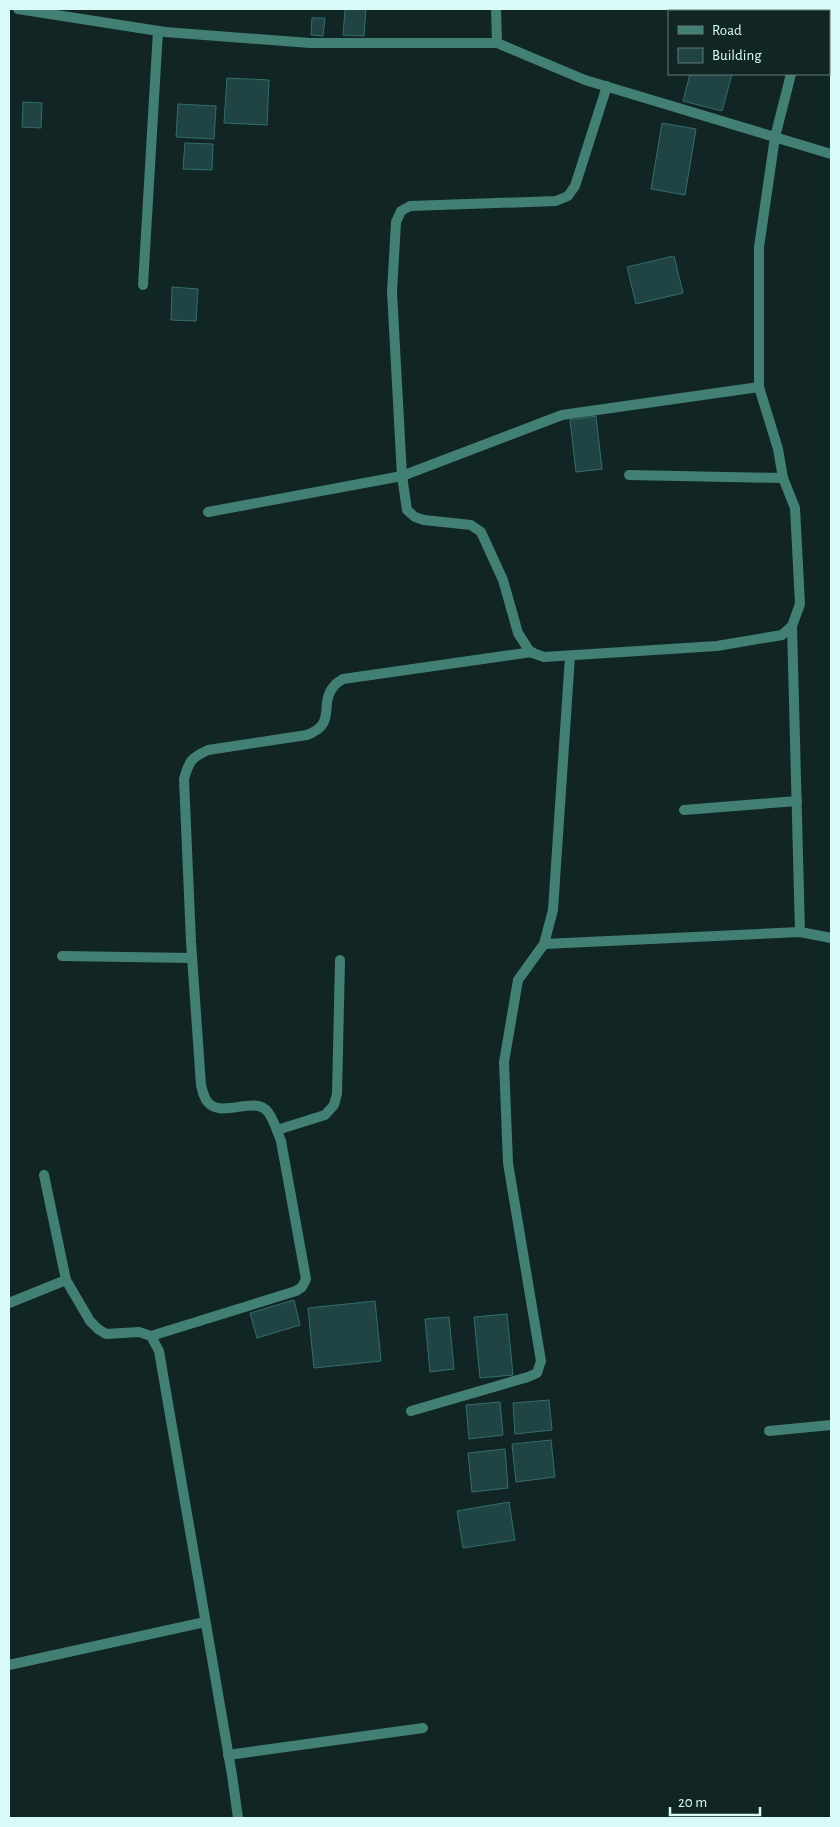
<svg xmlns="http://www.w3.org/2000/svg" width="840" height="1827" viewBox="0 0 840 1827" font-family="'Alegreya Sans',sans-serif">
<rect width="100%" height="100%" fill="#112524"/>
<g fill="#1f4443" stroke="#336e6c">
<path d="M345 9H366L364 36 343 35Z"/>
<path d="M824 9H831V53L829 52V11H824Z"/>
<path d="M312 18H325L323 36 311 35Z"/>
<path d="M690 74H732L722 111 683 101Z"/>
<path d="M227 78 269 80 267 125 224 123Z"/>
<path d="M23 102 42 103 41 128 22 127Z"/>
<path d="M178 104 216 106 214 139 176 137Z"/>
<path d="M662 123 696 129 685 195 651 189Z"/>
<path d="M185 143 213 144 212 170 183 169Z"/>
<path d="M674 256 683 293 636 304 627 267Z"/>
<path d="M172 287 198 289 196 321 171 320Z"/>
<path d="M596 416 602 469 576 472 570 420Z"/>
<path d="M294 1300 300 1325 257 1338 250 1313Z"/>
<path d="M375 1301 381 1361 314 1368 308 1308Z"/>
<path d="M507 1314 513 1375 480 1378 474 1317Z"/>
<path d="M449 1317 454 1369 430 1372 425 1319Z"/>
<path d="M549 1400 552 1430 515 1434 513 1403Z"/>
<path d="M500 1402 503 1435 469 1439 466 1405Z"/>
<path d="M551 1440 555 1477 516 1482 512 1444Z"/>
<path d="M505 1449 508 1488 472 1492 468 1453Z"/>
<path d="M509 1502 515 1540 463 1548 457 1511Z"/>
</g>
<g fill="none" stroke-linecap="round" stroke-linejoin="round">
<g stroke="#418073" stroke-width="10">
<path d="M18 9 165 32 310 43H497L585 80 831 154"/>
<path d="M496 9 497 43"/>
<path d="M829 61H831"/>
<path d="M607 86 575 186 568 196 556 201 410 206 401 211 396 222 392 292 402 476 407 510 415 517 424 520 471 525 481 532 503 580 518 633 530 652 544 657 717 646 782 635 792 626 800 604 795 508 783 478 778 449 759 387V247L775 137 791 74"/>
<path d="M143 285 158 31"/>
<path d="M629 475 783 478"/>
<path d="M208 512 402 476 562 415 759 387"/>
<path d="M792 626 800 932"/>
<path d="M684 810 797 801"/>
<path d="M544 944 800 932 831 938"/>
<path d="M62 956 192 958"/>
<path d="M277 1130 325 1115 334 1105 337 1094 340 960"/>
<path d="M44 1175 66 1280 90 1321 98 1329 106 1334 139 1332 151 1336 159 1351 232 1775 238 1818"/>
<path d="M9 1303 66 1280"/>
<path d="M151 1336 296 1291 302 1287 306 1279 281 1141C277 1131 274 1120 268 1112 254 1094 220 1121 206 1100 204 1096 202 1090 201 1085L191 942 184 779C189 761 191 758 208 750L307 735C338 723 318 705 334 686 336 683 340 681 343 679L532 652"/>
<path d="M411 1411 528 1377 537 1373 541 1361 508 1163 504 1062 518 980 544 944 553 910 570 656"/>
<path d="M769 1431 831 1425"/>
<path d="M9 1665 205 1622"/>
<path d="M228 1755 423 1728"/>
</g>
</g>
<rect width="840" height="1827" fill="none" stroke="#d9fbf7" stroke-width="20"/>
<rect x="668" y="10" width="162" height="65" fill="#112524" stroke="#617b78"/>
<rect x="678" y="26" width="25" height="8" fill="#418073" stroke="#617b78"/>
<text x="712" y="35" font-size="15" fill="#d9fbf7">Road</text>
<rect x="678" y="48" width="25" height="15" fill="#1f4443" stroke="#617b78"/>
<text x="712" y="60" font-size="15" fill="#d9fbf7">Building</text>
<path d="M670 1807v8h90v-8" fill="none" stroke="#d9fbf7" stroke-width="2.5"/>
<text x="678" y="1807" font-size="15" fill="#d9fbf7" stroke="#112524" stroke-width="4" paint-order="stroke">20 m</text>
</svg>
